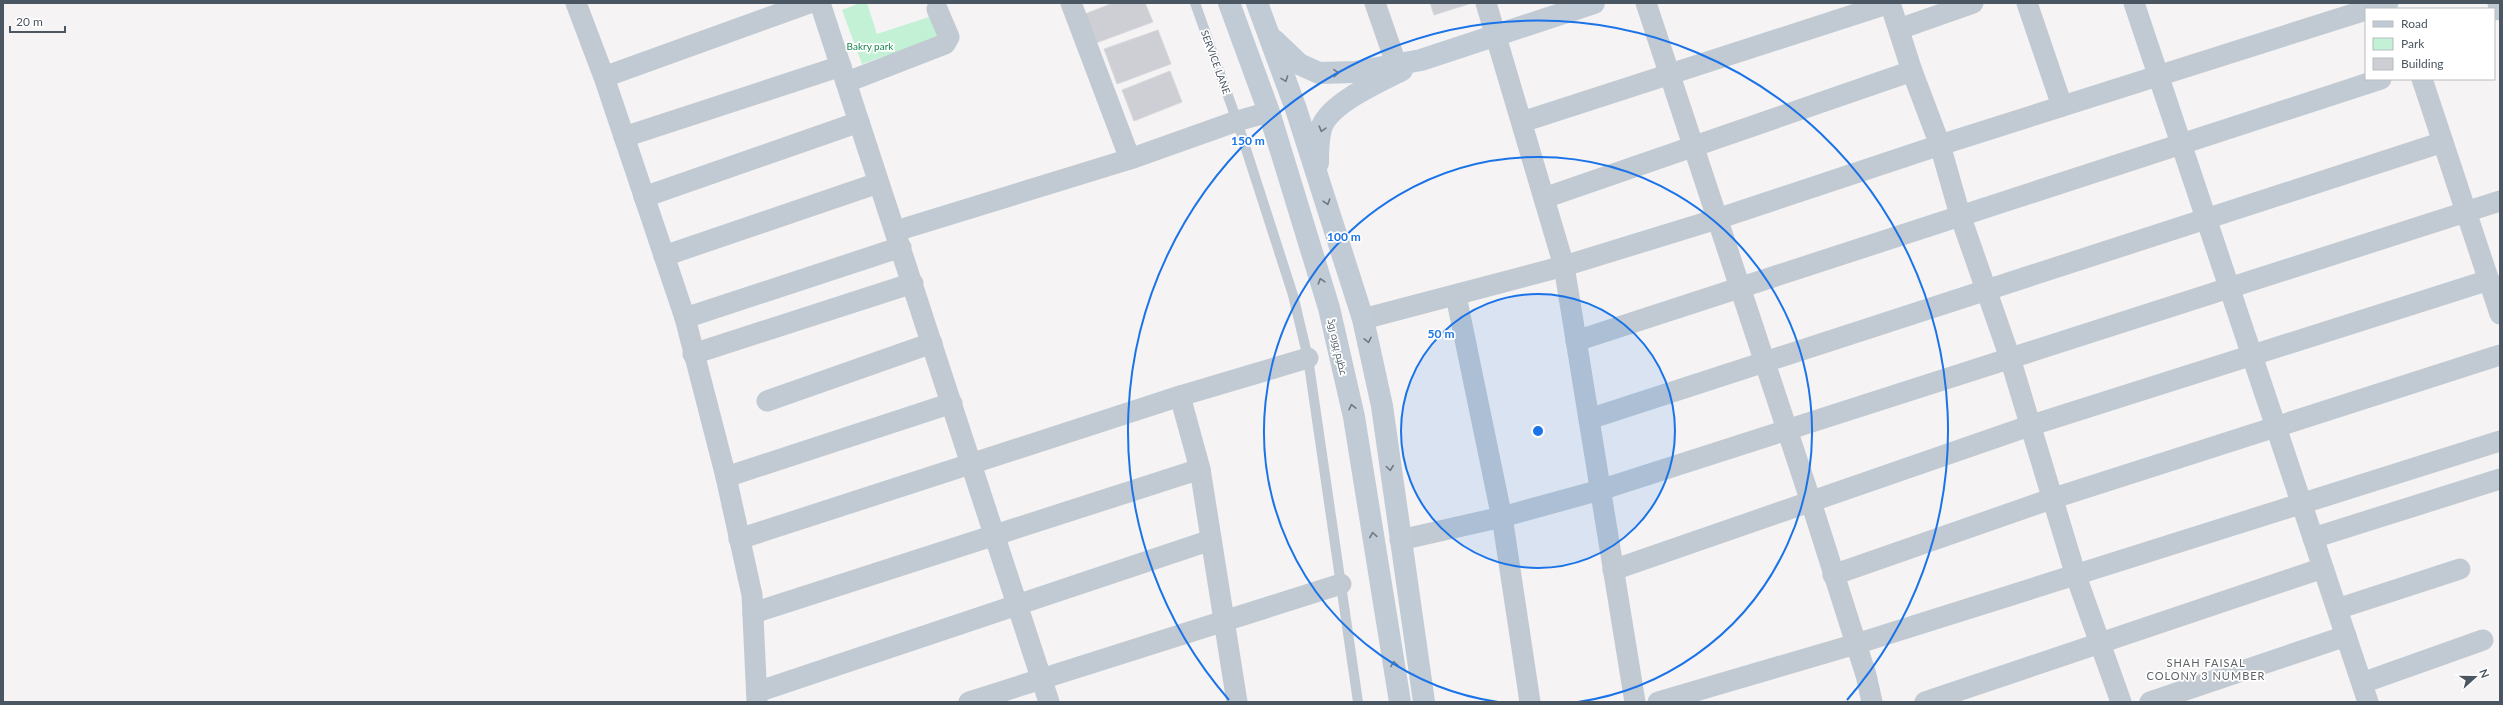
<svg xmlns="http://www.w3.org/2000/svg" width="2503" height="705" viewBox="0 0 2503 705" font-family="Lato,Cairo,sans-serif">
<rect width="100%" height="100%" fill="#f5f3f3"/>
<path fill="#c3f1d5" d="M860 3H867L877 34 932 16 940 37 862 64 842 10Z"/>
<g fill="#cdcfd5" stroke="#d7d9de">
<path d="M1113 3H1145L1153 22 1096 43 1085 14Z"/>
<path d="M1430 3H1472L1434 15Z"/>
<path d="M1158 30 1171 64 1117 84 1104 49Z"/>
<path d="M1170 71 1182 102 1134 121 1122 90Z"/>
</g>
<g fill="none" stroke-linecap="round" stroke-linejoin="round">
<path stroke="#c1cad2" stroke-width="10" d="M1195 3 1237 121 1293 295 1308 358 1358 702"/>
<g stroke="#c1cad2" stroke-width="21">
<path d="M576 3 604 77 685 318 726 477 752 595 757 702"/>
<path d="M820 3 1049 702"/>
<path d="M1071 3 1130 159"/>
<path d="M1375 3 1399 72"/>
<path d="M1486 3 1564 266 1635 702"/>
<path d="M1646 3 1811 502 1866 675 1872 702"/>
<path d="M1890 3 1912 71 1940 145 1960 215 2010 358 2076 576 2121 702"/>
<path d="M2027 3 2062 106"/>
<path d="M2134 3 2368 702"/>
<path d="M2498 3 2500 10"/>
<path d="M2369 9 2388 3"/>
<path d="M1899 29 1973 3"/>
<path d="M604 77 809 3"/>
<path d="M2422 79 2500 314"/>
<path d="M847 82 945 44 949 37 937 9"/>
<path d="M1522 122 1890 3"/>
<path d="M624 137 841 66"/>
<path d="M644 197 859 122"/>
<path d="M1544 198 1912 71"/>
<path d="M896 231 1130 159 1237 121 1269 112"/>
<path d="M664 256 878 183"/>
<path d="M1456 296 1503 523 1530 702"/>
<path d="M685 318 901 247"/>
<path d="M1363 319 1564 266 1717 219 1940 145 2366 10"/>
<path d="M1576 341 2381 79"/>
<path d="M693 354 913 283"/>
<path d="M1180 396 1200 469 1237 702"/>
<path d="M767 401 932 343"/>
<path d="M1589 419 2443 142"/>
<path d="M726 477 952 403"/>
<path d="M2313 538 2500 479"/>
<path d="M739 539 1180 396 1308 358"/>
<path d="M1400 540 1502 517 1600 490 2500 201"/>
<path d="M1613 570 2029 426 2489 280"/>
<path d="M1833 575 2054 498 2500 355"/>
<path d="M2337 609 2460 569"/>
<path d="M753 613 1200 469"/>
<path d="M2362 683 2483 640"/>
<path d="M757 692 1211 540"/>
<path d="M969 702 1341 584"/>
<path d="M1658 702 1856 644 2500 441"/>
<path d="M1925 702 2323 568"/>
<path d="M2150 702 2346 636"/>
</g>
<g stroke="#c1cbd6" stroke-width="22">
<path d="M1229 3 1269 112 1329 308 1354 417 1400 702"/>
<path d="M1257 3 1296 109 1363 319 1382 406 1424 702"/>
<path d="M1274 40 1299 64 1319 73 1355 72 1421 60 1594 3"/>
<path d="M1318 163C1318 151 1318 137 1322 126 1332 102 1379 82 1402 70"/>
</g>
</g>
<defs><path id="oneway-chevron" d="M-2-3.5L2.5 0L-2 3.5" fill="none" stroke-width="1.6" stroke-linecap="round" stroke-linejoin="round"/></defs>
<g stroke="#6e7984">
<use href="#oneway-chevron" transform="translate(1336 73) rotate(-2)"/>
<use href="#oneway-chevron" transform="translate(1285 79) rotate(70)"/>
<use href="#oneway-chevron" transform="translate(1322 129) rotate(106)"/>
<use href="#oneway-chevron" transform="translate(1327 202) rotate(73)"/>
<use href="#oneway-chevron" transform="translate(1321 281) rotate(-107)"/>
<use href="#oneway-chevron" transform="translate(1368 340) rotate(78)"/>
<use href="#oneway-chevron" transform="translate(1352 407) rotate(-103)"/>
<use href="#oneway-chevron" transform="translate(1390 468) rotate(82)"/>
<use href="#oneway-chevron" transform="translate(1373 535) rotate(-99)"/>
<use href="#oneway-chevron" transform="translate(1394 664) rotate(-99)"/>
</g>
<circle cx="1538" cy="431" r="137" fill="#1a73e8" fill-opacity=".12"/>
<g fill="none" stroke="#1a73e8" stroke-width="2">
<circle cx="1538" cy="431" r="137"/>
<path d="M1498 702A274 274 0 1 1 1578 702"/>
<path d="M1229 700A410 410 0 1 1 1847 700"/>
</g>
<g text-anchor="middle" dominant-baseline="central" stroke-width="3.5" stroke-linejoin="round" paint-order="stroke">
<g font-size="10" fill="#17864f" stroke="#fff">
<text x="870" y="46">Bakry park</text>
</g>
<g font-size="10" fill="#4a5661" stroke="#fff">
<text transform="translate(1216 62) rotate(70)">SERVICE LANE</text>
<text transform="translate(1338 347) rotate(77)">عظیم پورہ روڈ</text>
</g>
<g font-size="11" letter-spacing="1" fill="#5f6368" stroke="#fff">
<text x="2206" y="662">SHAH FAISAL<tspan x="2206" dy="13">COLONY 3 NUMBER</tspan></text>
</g>
</g>
<circle cx="1538" cy="431" r="6" fill="#1a73e8" stroke="#fff" stroke-width="2"/>
<g font-size="12" text-anchor="middle" font-weight="bold" fill="#1a73e8" stroke="#fff" stroke-width="3.5" stroke-linejoin="round" paint-order="stroke">
<text x="1248" y="145">150 m</text>
<text x="1344" y="241">100 m</text>
<text x="1441" y="338">50 m</text>
</g>
<rect width="2503" height="705" fill="none" stroke="#4a5661" stroke-width="8"/>
<rect x="2365" y="8" width="130" height="72" fill="#ffffff" stroke="#b7bbc0"/>
<rect x="2373" y="21" width="20" height="6" fill="#c1cbd6" stroke="#b7bbc0"/>
<text x="2401" y="28" font-size="12" fill="#4a5661">Road</text>
<rect x="2373" y="38" width="20" height="12" fill="#c3f1d5" stroke="#b7bbc0"/>
<text x="2401" y="48" font-size="12" fill="#4a5661">Park</text>
<rect x="2373" y="58" width="20" height="12" fill="#cdcfd5" stroke="#b7bbc0"/>
<text x="2401" y="68" font-size="12" fill="#4a5661">Building</text>
<g transform="translate(2475 677) rotate(69)" stroke="#ffffff" stroke-width="3" paint-order="stroke">
<path d="M0-3L7 15L0 10L-7 15Z" fill="#4a5661"/>
<text y="-6" font-size="11" font-weight="bold" text-anchor="middle" fill="#4a5661">N</text>
</g>
<path d="M10 26v6h55v-6" fill="none" stroke="#4a5661" stroke-width="2"/>
<text x="16" y="26" font-size="12" fill="#4a5661" stroke="#ffffff" stroke-width="3" paint-order="stroke">20 m</text>
</svg>
